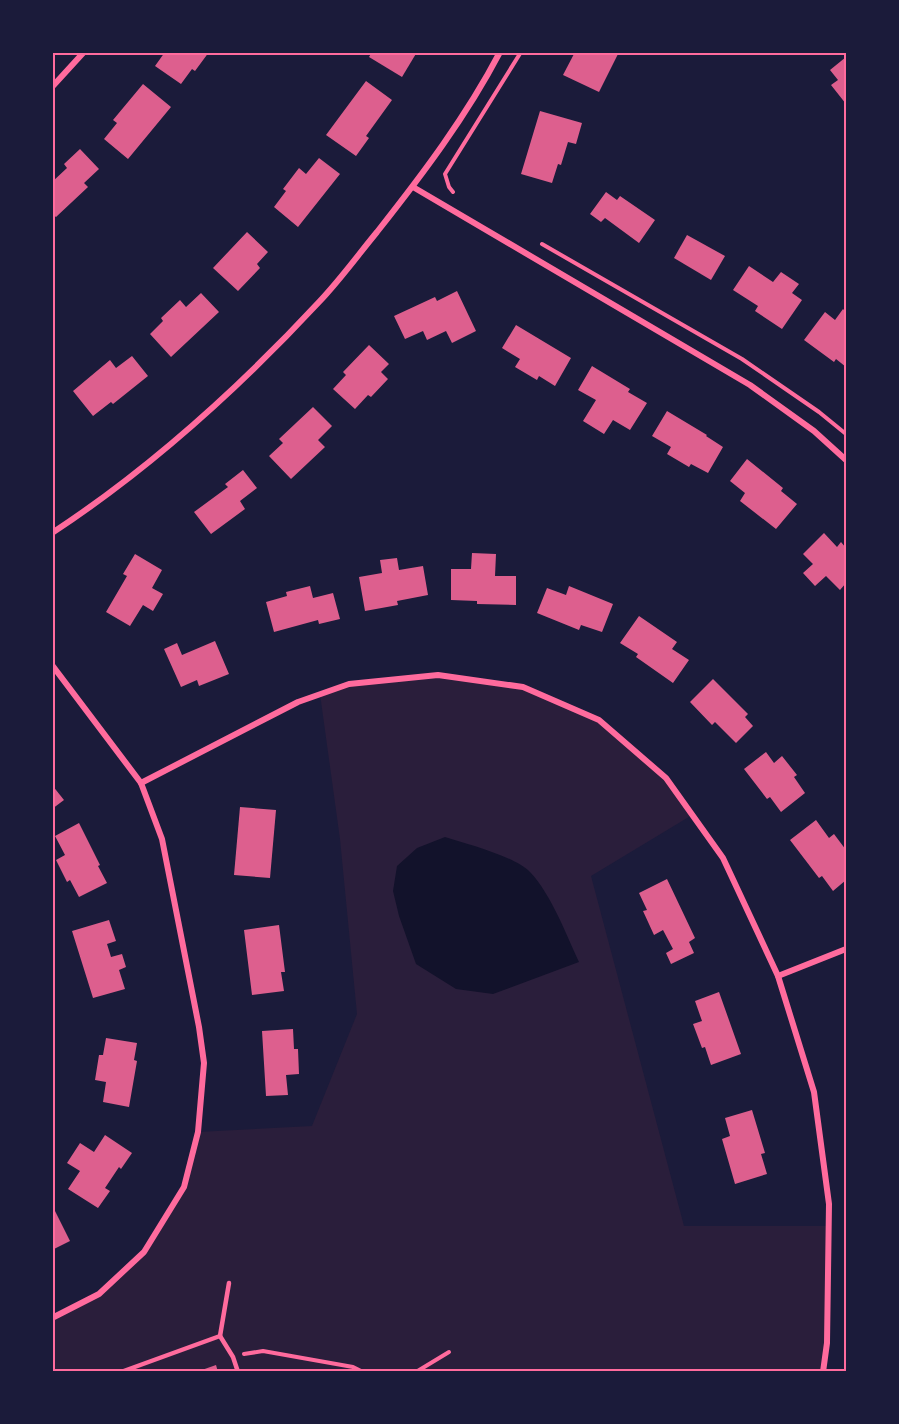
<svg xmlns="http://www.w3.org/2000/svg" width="899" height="1424" viewBox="0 0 899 1424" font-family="Montserrat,sans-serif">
<rect width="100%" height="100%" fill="#1b1b3a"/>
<path fill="#2a1e3b" d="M438 675 523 687 599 720 666 778 692 815 591 876 684 1226H829L827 1343 823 1371 53 1372V1318L99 1294 144 1252 184 1187 198 1132 312 1126 357 1014 340 839 320 694 349 684Z"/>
<path fill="#12122b" d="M445 837C467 844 514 856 530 872 551 894 566 934 579 962L493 994 456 989 416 964 399 916 393 891 397 866 417 848Z"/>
<g fill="#dd5f8e">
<path d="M165 52H209L195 71 192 69 181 84 155 66Z"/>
<path d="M372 52H417L402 77 369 57Z"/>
<path d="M575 52H619L599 92 563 75Z"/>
<path d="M846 57V104L831 85 838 80 830 70Z"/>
<path d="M366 81 392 100 366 136 369 138 356 156 326 135Z"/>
<path d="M143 84 171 107 128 159 104 139 117 123 113 120Z"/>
<path d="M540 111 582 123 576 144 568 142 561 165 558 164 552 183 521 174Z"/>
<path d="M80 149 99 169 84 183 88 187 56 217 52 214V182L67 168 64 164Z"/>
<path d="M319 158 340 174 298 227 274 207 286 191 283 189 299 168 306 174Z"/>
<path d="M606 192 617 200 620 196 655 220 639 243 605 218 601 222 590 214Z"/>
<path d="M247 232 268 252 257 264 260 268 238 291 213 268Z"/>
<path d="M687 235 725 256 711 280 674 258Z"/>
<path d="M749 266 773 282 781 272 799 284 792 293 802 300 782 329 755 311 758 306 733 290Z"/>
<path d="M457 291 476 331 452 343 446 331 427 340 423 331 405 339 394 316 435 297 437 301Z"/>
<path d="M201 293 219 312 171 357 150 334 163 321 161 318 180 300 186 307Z"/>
<path d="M843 309 846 312V367L836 359 834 362 804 340 825 312 835 320Z"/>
<path d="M516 325 571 358 555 386 539 376 537 380 515 367 520 359 502 348Z"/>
<path d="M369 345 389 364 381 372 388 379 371 397 368 395 355 409 333 389 346 375 343 372Z"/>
<path d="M132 356 148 376 113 404 111 402 93 416 73 391 110 360 116 368Z"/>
<path d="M592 366 630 389 628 392 647 403 630 430 613 420 604 434 583 421 596 400 578 390Z"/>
<path d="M313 407 332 426 318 440 325 447 291 479 269 456 283 443 279 439Z"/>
<path d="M667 411 707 435 706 436 723 447 708 473 691 464 689 467 667 454 671 447 652 436Z"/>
<path d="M747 459 783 488 781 491 797 504 776 529 740 501 745 493 730 481Z"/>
<path d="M243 470 257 488 240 501 245 509 211 534 194 512 228 487 225 484Z"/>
<path d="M824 533 837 547 841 542 846 548V583L840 590 826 576 815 586 803 573 813 564 803 554Z"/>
<path d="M472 553 496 554 495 576H516V605L477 604V601L451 600V569H471Z"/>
<path d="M135 554 162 570 152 588 163 594 153 611 143 605 130 626 106 612 127 576 123 574Z"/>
<path d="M397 558 399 570 423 566 428 595 397 601 398 605 365 611 359 577 382 573 380 560Z"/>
<path d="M310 586 313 598 333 593 340 619 319 624 318 620 274 632 266 602 287 596 286 592Z"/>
<path d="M569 586 613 604 602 632 581 625 579 630 537 613 547 588 566 595Z"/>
<path d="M639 616 677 642 672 649 689 660 673 683 636 657 638 654 620 643Z"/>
<path d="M215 641 229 674 199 686 197 680 181 687 164 649 177 643 182 655Z"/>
<path d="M713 679 748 714 745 717 753 726 736 743 715 722 712 725 690 702Z"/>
<path d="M766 752 774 763 782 756 797 775 794 777 805 793 781 812 770 797 767 799 744 769Z"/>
<path d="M52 785 64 800 52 809Z"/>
<path d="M240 807 276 810 270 878 234 875Z"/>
<path d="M816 820 829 838 834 834 846 850V880L833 891 822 876 819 878 790 840Z"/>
<path d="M79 823 100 865 98 866 107 883 79 897 70 880 67 882 56 860 65 855 55 836Z"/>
<path d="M667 879 695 938 689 942 694 953 671 964 666 953 673 949 663 930 654 935 643 911 647 910 639 893Z"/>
<path d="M109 920 116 941 107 944 111 957 122 954 126 967 119 970 125 989 93 998 72 931Z"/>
<path d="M279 925 285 972H281L284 991 252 995 244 930Z"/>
<path d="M719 992 741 1054 711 1065 705 1047 702 1048 693 1024 702 1021 695 1001Z"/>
<path d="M293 1029 294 1049H298L299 1074 286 1075 288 1095 266 1096 262 1031Z"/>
<path d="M106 1038 137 1043 134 1060 137 1061 129 1107 103 1102 106 1082 95 1080 99 1055H103Z"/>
<path d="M752 1110 765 1153 761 1154 767 1174 735 1184 722 1139 730 1136 725 1118Z"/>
<path d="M105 1135 132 1153 121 1169 119 1167 105 1188 110 1191 98 1208 68 1189 80 1171 67 1163 80 1143 94 1152Z"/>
<path d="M55 1211 70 1241 52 1250V1213Z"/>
<path d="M216 1365 218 1372H199V1371Z"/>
</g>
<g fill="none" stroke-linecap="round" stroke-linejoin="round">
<g stroke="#ff6b9d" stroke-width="4">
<path d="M453 192 449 187 445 174 521 52"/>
<path d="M542 244 742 359 819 412 846 434"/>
<path d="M244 1354 263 1351 353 1367 363 1372"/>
<path d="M416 1372 449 1352"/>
</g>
<g stroke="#ff6b9d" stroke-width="4.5">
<path d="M220 1336 233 1357 238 1372"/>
<path d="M121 1372 220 1336 229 1283"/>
</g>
<g stroke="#ff6b9d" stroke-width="6">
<path d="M52 87 84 52"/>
<path d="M413 187 750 385 814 431 846 460"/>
<path d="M52 533C151 468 239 388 319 302 340 280 358 255 377 232 422 175 466 117 500 52"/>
<path d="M52 665 141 783 162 839 199 1027 204 1063 198 1132 184 1187 144 1252 99 1294 52 1318"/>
<path d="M141 783 298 702 349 684 438 675 523 687 599 720 666 778 723 858 778 976 814 1092 829 1204 827 1343 823 1372"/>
<path d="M778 976 846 949"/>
</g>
</g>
<rect width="899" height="1424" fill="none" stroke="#1b1b3a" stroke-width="108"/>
<rect x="54" y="54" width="791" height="1316" fill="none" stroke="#ff6b9d" stroke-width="2"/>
</svg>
